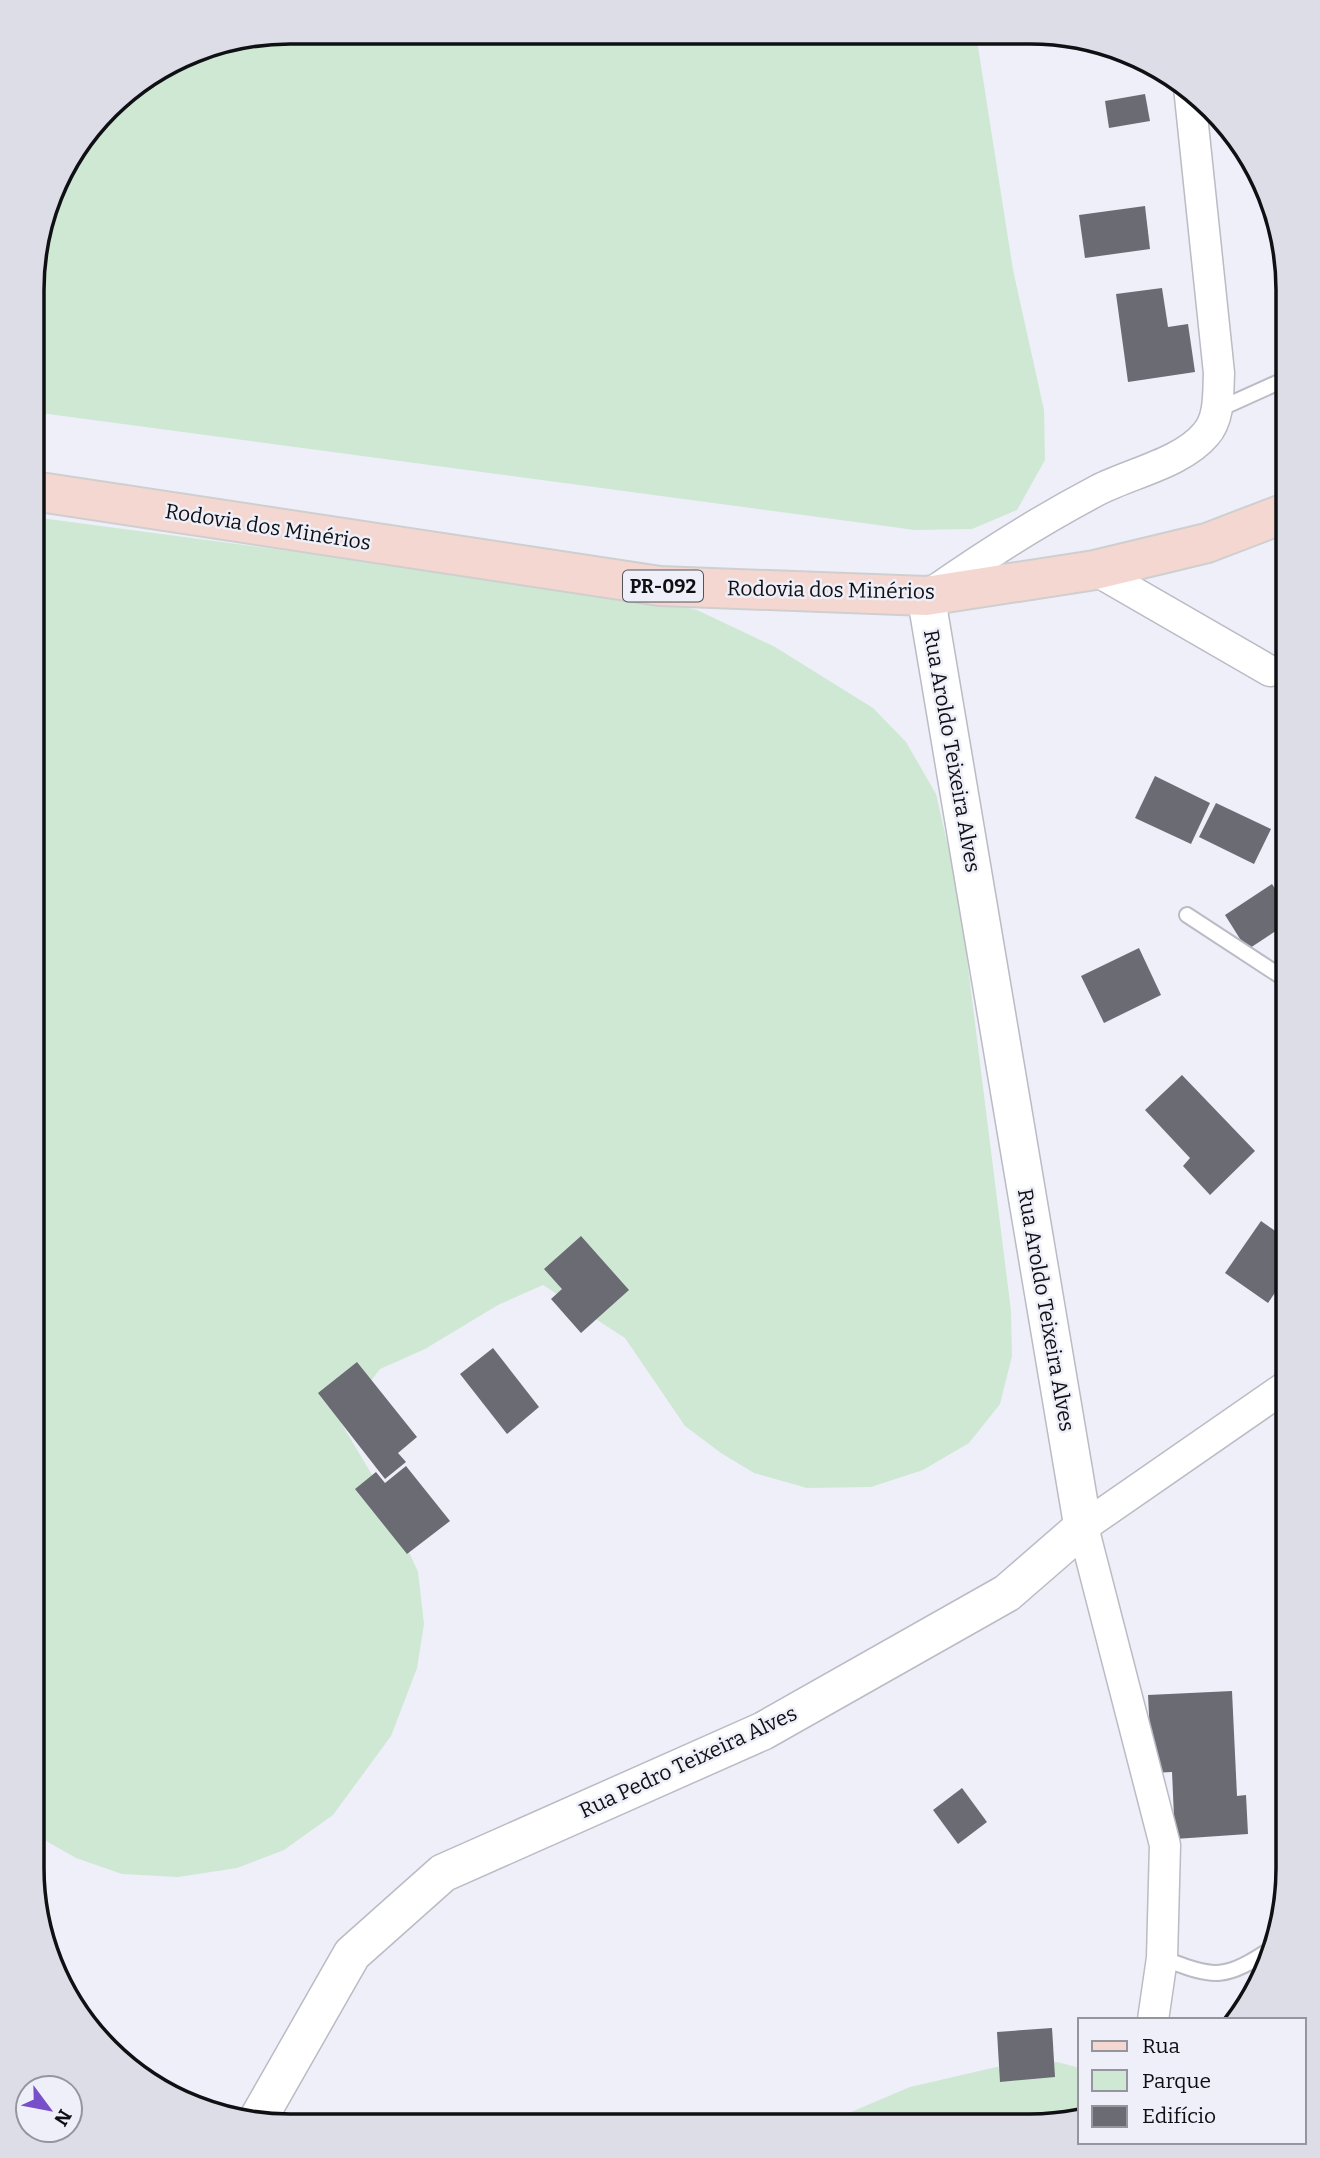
<svg xmlns="http://www.w3.org/2000/svg" width="1320" height="2158" viewBox="0 0 1320 2158" font-family="Bitter,serif">
<rect width="100%" height="100%" fill="#eeeff9"/>
<g fill="#cfe8d3">
<path d="M290 32 976 34 1013 270 1044 410 1045 460 1017 510 972 529 915 530 33 412 34 257 58 175 119 96 192 51Z"/>
<path d="M33 517 639 597 697 610 775 647 873 708 906 742 936 794 959 895 1011 1311 1012 1356 1000 1404 969 1443 923 1470 871 1487 807 1488 754 1473 721 1453 685 1426 625 1338 543 1285 498 1305 425 1349 380 1369 340 1421 381 1490 418 1572 424 1624 417 1668 391 1736 333 1815 284 1850 237 1868 178 1877 122 1874 76 1858 32 1833Z"/>
<path d="M1057 2062 1080 2068V2117L1030 2126H818L910 2087 1005 2065Z"/>
</g>
<g fill="#6a6b73">
<path d="M1145 94 1150 121 1109 128 1105 101Z"/>
<path d="M1145 206 1150 249 1085 258 1079 215Z"/>
<path d="M1162 288 1168 327 1188 324 1195 372 1128 382 1116 294Z"/>
<path d="M1155 776 1210 803 1191 844 1135 818Z"/>
<path d="M1216 803 1271 829 1254 864 1199 837Z"/>
<path d="M1272 884 1288 908V923L1247 950 1225 915Z"/>
<path d="M1139 948 1161 995 1104 1023 1081 976Z"/>
<path d="M1182 1075 1255 1151 1210 1195 1183 1166 1190 1158 1145 1110Z"/>
<path d="M1261 1221 1288 1240V1274L1268 1303 1225 1273Z"/>
<path d="M581 1236 629 1290 581 1333 551 1299 562 1289 544 1269Z"/>
<path d="M493 1348 539 1407 507 1434 460 1374Z"/>
<path d="M357 1362 417 1437 398 1453 406 1462 385 1479 318 1393Z"/>
<path d="M406 1466 450 1521 407 1554 355 1489 376 1472 385 1483Z"/>
<path d="M1232 1691 1237 1796 1246 1795 1248 1834 1175 1839 1172 1772 1152 1773 1148 1695Z"/>
<path d="M962 1788 987 1822 958 1844 933 1810Z"/>
<path d="M1052 2028 1055 2077 1000 2082 997 2032Z"/>
</g>
<g fill="none" stroke-linecap="round" stroke-linejoin="round">
<g stroke="#babbc4" stroke-width="18">
<g id="service">
<path d="M1217 410 1288 378"/>
<path d="M1187 915 1288 981"/>
<path d="M1162 1958C1217 1979 1224 1980 1274 1947"/>
</g>
</g>
<g stroke="#babbc4" stroke-width="33">
<g id="minor">
<path d="M1095 570 1270 671"/>
<path d="M930 594C984 556 1039 521 1098 490 1131 473 1182 463 1206 434 1220 418 1218 393 1219 373L1189 87"/>
<path d="M1153 2020 1162 1958 1165 1845 1083 1527 1288 1385"/>
</g>
</g>
<g stroke="#babbc4" stroke-width="40">
<path id="tertiary" d="M255 2124 352 1954 443 1873 763 1731 1007 1593 1083 1527 926 596"/>
</g>
<g stroke="#cfcfd0" stroke-width="42">
<path id="primary" d="M33 491 660 586 926 596 1095 570 1207 543 1288 512"/>
</g>
<use href="#service" stroke="#fff" stroke-width="14"/>
<use href="#minor" stroke="#fff" stroke-width="30"/>
<use href="#tertiary" stroke="#fff" stroke-width="37"/>
<use href="#primary" stroke="#f5d7d1" stroke-width="38"/>
</g>
<g text-anchor="middle" dominant-baseline="central" stroke-width="5" stroke-linejoin="round" paint-order="stroke">
<rect fill="#eeeff9" stroke="#525358" stroke-width="2" x="623" y="570.5" width="80" height="31" rx="5"/>
<g font-size="19" font-weight="bold" fill="#0f1013">
<text x="663" y="586">PR-092</text>
</g>
<g font-size="21" fill="#0f1013" stroke="#eeeff9">
<text transform="translate(268 527) rotate(9)">Rodovia dos Minérios</text>
<text transform="translate(831 590) rotate(1)">Rodovia dos Minérios</text>
<text transform="translate(952 751) rotate(80)">Rua Aroldo Teixeira Alves</text>
<text transform="translate(1046 1310) rotate(80)">Rua Aroldo Teixeira Alves</text>
<text transform="translate(688 1762) rotate(-25)">Rua Pedro Teixeira Alves</text>
</g>
</g>
<path d="M0 0H1320V2158H0ZM290 44H1030A246 246 0 0 1 1276 290V1868A246 246 0 0 1 1030 2114H290A246 246 0 0 1 44 1868V290A246 246 0 0 1 290 44Z" fill="#dcdde7" fill-rule="evenodd"/>
<path fill="none" stroke="#0f1013" stroke-width="3.5" d="M290 44H1030A246 246 0 0 1 1276 290V1868A246 246 0 0 1 1030 2114H290A246 246 0 0 1 44 1868V290A246 246 0 0 1 290 44Z"/>
<rect x="1078" y="2018" width="228" height="126" fill="#eeeff9" stroke="#95969d" stroke-width="2"/>
<rect x="1092" y="2041" width="35" height="10" fill="#f5d7d1" stroke="#95969d" stroke-width="2"/>
<text x="1142" y="2053" font-size="21" fill="#0f1013">Rua</text>
<rect x="1092" y="2070" width="35" height="21" fill="#cfe8d3" stroke="#95969d" stroke-width="2"/>
<text x="1142" y="2088" font-size="21" fill="#0f1013">Parque</text>
<rect x="1092" y="2106" width="35" height="21" fill="#6a6b73" stroke="#95969d" stroke-width="2"/>
<text x="1142" y="2123" font-size="21" fill="#0f1013">Edifício</text>
<g transform="translate(49 2109) rotate(122)"><circle r="33" fill="#eeeff9" stroke="#95969d" stroke-width="2"/>
<path d="M0-5L12 26L0 18L-12 26Z" fill="#764fc9"/>
<text y="-10" font-size="19" font-weight="bold" text-anchor="middle" fill="#0f1013">N</text>
</g>
</svg>
